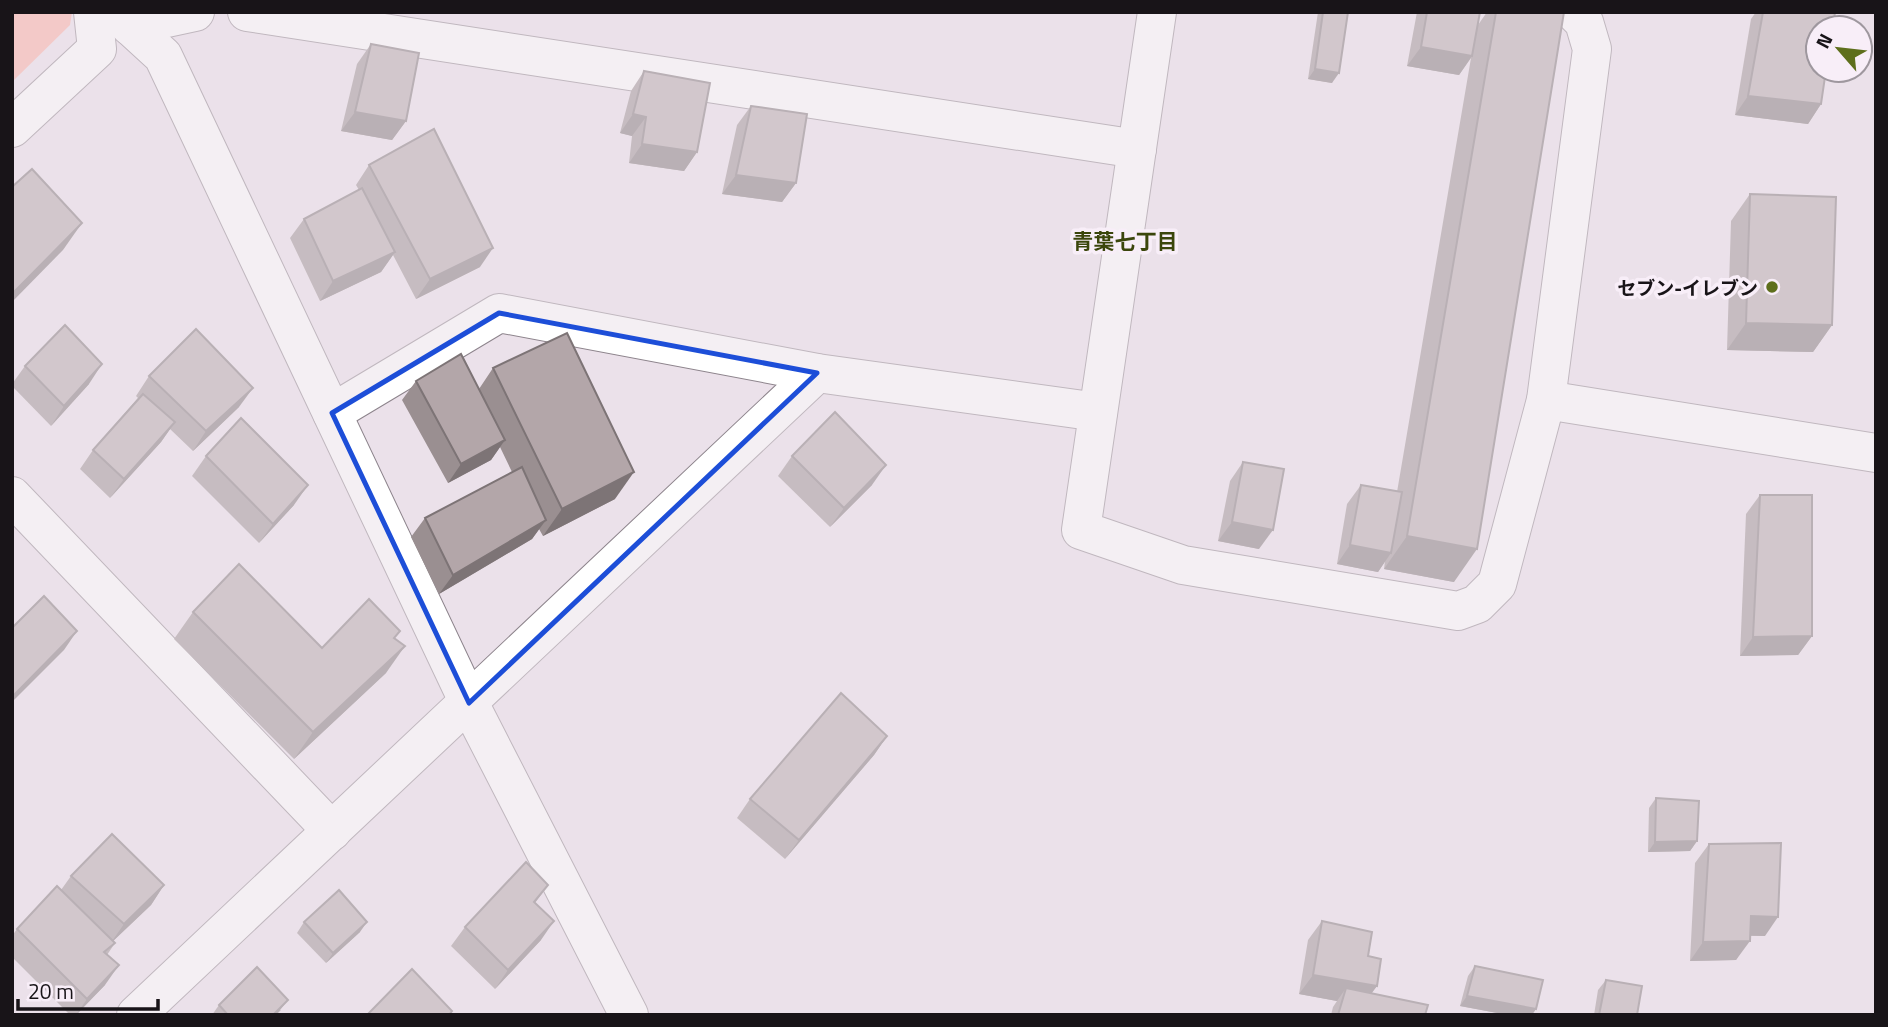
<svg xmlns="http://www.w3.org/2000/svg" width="1888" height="1027" viewBox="0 0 1888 1027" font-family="'Titillium Web','Noto Sans JP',sans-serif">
<rect width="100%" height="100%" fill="#ebe1ea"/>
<path fill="#fdaca0" d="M16 12H72L70 25 12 82V16Z"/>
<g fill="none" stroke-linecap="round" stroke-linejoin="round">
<g stroke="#8d848c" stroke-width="40">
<g id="minor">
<path d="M115 12 163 56 469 703 629 1015"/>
<path d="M247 12 1137 149"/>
<path d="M1157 12 1081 530 1183 565 1458 611 1477 604 1497 584 1546 400 1592 49 1584 22 1574 12"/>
<path d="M130 26 195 12"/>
<path d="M1546 400 1876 453"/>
<path d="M332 413 499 313 817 373 1098 412"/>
<path d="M12 496 332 831"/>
<path d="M136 1015 817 373"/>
</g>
</g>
<g stroke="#8d848c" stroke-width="40">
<path id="tertiary" d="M12 128 97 49 93 12"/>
</g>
<use href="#minor" stroke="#fff" stroke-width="38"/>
<use href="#tertiary" stroke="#fff" stroke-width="38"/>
</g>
<g fill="#9a8f91">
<path d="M1318 12H1348L1332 83 1308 79Z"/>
<path d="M1417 12H1480L1478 25 1487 12H1564L1454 582 1384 569 1385 561 1378 572 1337 564 1347 504 1361 485 1397 492 1471 58 1459 75 1407 66Z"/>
<path d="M1756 12H1763L1821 104 1808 124 1735 115 1751 19Z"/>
<path d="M371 44 406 121 392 140 341 131 357 64Z"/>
<path d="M644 71 697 152 684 171 629 163 632 136 620 133 631 91Z"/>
<path d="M751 106 796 183 782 202 722 194 737 125Z"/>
<path d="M369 165 480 267 416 299 393 255 381 272 320 301 290 238 304 219 359 190 356 185Z"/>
<path d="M1750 194 1832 325 1813 352 1727 350 1731 221Z"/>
<path d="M25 366 89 384 51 426 12 386V384Z"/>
<path d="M493 368 615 499 543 536 539 529 532 539 439 594 411 537 425 518 512 472 500 447 491 460 448 483 402 400 416 381 479 389Z"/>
<path d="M149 376 239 407 193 451 170 429 161 442 110 498 80 469 93 450 138 398 136 396Z"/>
<path d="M206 456 294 505 259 543 192 476Z"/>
<path d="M792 456 872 485 830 527 778 476Z"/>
<path d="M1243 462 1259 549 1218 541 1230 481Z"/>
<path d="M1760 495 1812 636 1798 655 1740 656 1746 514Z"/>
<path d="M193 612 322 648 395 638 386 673 294 759 174 639Z"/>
<path d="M887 736 874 755 785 859 737 818 750 799Z"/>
<path d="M1656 798 1697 841 1690 851 1648 852 1649 808Z"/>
<path d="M1709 844 1765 936H1750L1736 960 1690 961 1695 863Z"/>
<path d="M71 876 164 885 151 905 113 941 115 943 107 955 105 985 76 1015H70L12 957V936L17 929 61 890Z"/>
<path d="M548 885 535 903 541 940 495 989 451 946 465 927Z"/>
<path d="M1322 921 1377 986 1371 993 1425 1015H1331L1333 1007 1337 1001 1299 994 1308 940Z"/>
<path d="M304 922 360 932 326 963 297 933Z"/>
<path d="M1475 966 1532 1015H1508L1460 1006 1468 976Z"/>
<path d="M1606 980 1637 1015H1594L1598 990Z"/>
<path d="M219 1005 281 1010 276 1015H212Z"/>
</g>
<g fill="#7d7476">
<path d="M1421 47 1472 56 1459 75 1407 66Z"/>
<path d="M1315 69 1339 73 1332 83 1308 79Z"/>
<path d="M1748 96 1821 104 1808 124 1735 115Z"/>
<path d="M355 112 406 121 392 140 341 131Z"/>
<path d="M633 114 646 117 632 136 620 133Z"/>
<path d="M642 144 697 152 684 171 629 163Z"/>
<path d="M736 175 796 183 782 202 722 194Z"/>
<path d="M82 223 63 250 12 302V294Z"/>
<path d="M493 248 480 267 416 299 430 279Z"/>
<path d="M395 252 381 272 320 301 333 281Z"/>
<path d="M1746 323 1832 325 1813 352 1727 350Z"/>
<path d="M102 364 89 384 51 426 64 406Z"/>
<path d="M253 388 239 407 193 451 206 431Z"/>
<path d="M175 422 161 442 110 498 124 479Z"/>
<path d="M505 440 491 460 448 483 461 464Z"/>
<path d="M886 465 872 485 830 527 844 508Z"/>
<path d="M634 472 615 499 543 536 562 509Z"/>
<path d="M308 485 294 505 259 543 273 524Z"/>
<path d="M546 520 532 539 439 594 453 575Z"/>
<path d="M1232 522 1273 530 1259 549 1218 541Z"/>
<path d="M1407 536 1477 549 1454 582 1384 569Z"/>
<path d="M1350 545 1391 553 1378 572 1337 564Z"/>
<path d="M77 631 64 650 12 702 13 696Z"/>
<path d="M1812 636 1798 655 1740 656 1753 637Z"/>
<path d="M405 646 386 673 294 759 313 732Z"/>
<path d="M887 736 874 755 785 859 799 840Z"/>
<path d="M1697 841 1690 851 1648 852 1655 842Z"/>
<path d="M164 885 151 905 110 944 124 924Z"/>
<path d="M1751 916 1778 917 1765 936 1737 935Z"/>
<path d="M554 921 541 940 495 989 508 970Z"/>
<path d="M367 922 360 932 326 963 333 953Z"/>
<path d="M1750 941 1736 960 1690 961 1703 942Z"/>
<path d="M119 965 105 985 76 1015 87 999Z"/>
<path d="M1313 975 1377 986 1363 1005 1346 988 1337 1001 1299 994Z"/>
<path d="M1467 996 1536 1009 1532 1015H1508L1460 1006Z"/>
<path d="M288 1000 276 1015H273Z"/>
</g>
<g fill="#b3a6a9" stroke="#7d7476" stroke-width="2">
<path d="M1323 12H1348L1339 73 1315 69Z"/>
<path d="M1427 12H1480L1472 56 1421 47Z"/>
<path d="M1496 12H1564L1477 549 1407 536Z"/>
<path d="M1763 12H1835L1833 28H1818V70H1826L1821 104 1748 96Z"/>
<path d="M371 44 419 53 406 121 355 112Z"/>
<path d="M644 71 710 83 697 152 642 144 646 117 633 114Z"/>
<path d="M751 106 807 114 796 183 736 175Z"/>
<path d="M434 129 493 248 430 279 369 165Z"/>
<path d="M32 169 82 223 12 294V187Z"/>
<path d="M362 188 395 252 333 281 304 219Z"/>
<path d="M1750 194 1836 197 1832 325 1746 323Z"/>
<path d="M65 325 102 364 64 406 25 366Z"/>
<path d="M196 329 253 388 206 431 149 376Z"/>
<path d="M567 333 634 472 562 509 493 368Z"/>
<path d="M461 354 505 440 461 464 416 381Z"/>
<path d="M143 394 175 422 124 479 93 450Z"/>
<path d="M835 412 886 465 844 508 792 456Z"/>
<path d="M241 418 308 485 273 524 206 456Z"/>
<path d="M1243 462 1284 469 1273 530 1232 522Z"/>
<path d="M522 467 546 520 453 575 425 518Z"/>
<path d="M1361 485 1402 492 1391 553 1350 545Z"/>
<path d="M1760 495H1812V636L1753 637Z"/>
<path d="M239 564 322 648 369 599 400 631 394 638 405 646 313 732 193 612Z"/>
<path d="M44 596 77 631 13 696 12 628Z"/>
<path d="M841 693 887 736 799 840 750 799Z"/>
<path d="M1656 798 1699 801 1697 841 1655 842Z"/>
<path d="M112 834 164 885 124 924 71 876Z"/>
<path d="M1781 843 1778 917 1751 916 1750 941 1703 942 1709 844Z"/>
<path d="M526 862 548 885 534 902 554 921 508 970 465 927Z"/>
<path d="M57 886 115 943 104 952 119 965 87 999 17 929Z"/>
<path d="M339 890 367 922 333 953 304 922Z"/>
<path d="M1322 921 1372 932 1368 956 1381 959 1377 986 1313 975Z"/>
<path d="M1475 966 1543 980 1536 1009 1467 996Z"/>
<path d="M257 967 288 1000 273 1015H228L219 1005Z"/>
<path d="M412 969 452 1011 449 1015H367Z"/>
<path d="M1606 980 1642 986 1637 1015H1599Z"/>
<path d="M1346 988 1428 1005 1425 1015H1338Z"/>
</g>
<path d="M0 0H1888V1027H0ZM499 313 817 373 469 703 332 413Z" fill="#ebe1ea" fill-opacity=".55" fill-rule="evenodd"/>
<path fill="none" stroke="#1d4ed8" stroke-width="5" stroke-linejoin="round" d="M499 313 817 373 469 703 332 413Z"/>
<circle fill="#5e6f1c" stroke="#f8eef8" stroke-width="2.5" cx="1772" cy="287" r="7"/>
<g text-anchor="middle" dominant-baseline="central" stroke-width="7" stroke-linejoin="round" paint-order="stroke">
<g font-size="19" font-weight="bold" fill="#181418" stroke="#f8eef8" text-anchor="end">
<text x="1758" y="287">セブン-イレブン</text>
</g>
<g font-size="21" font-weight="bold" fill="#3b460c" stroke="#f8eef8">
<text x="1125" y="241">青葉七丁目</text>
</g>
</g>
<rect width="1888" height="1027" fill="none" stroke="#181418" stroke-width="28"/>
<g transform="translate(1839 49) rotate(298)"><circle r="33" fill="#f8eef8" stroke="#9e979e" stroke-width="2"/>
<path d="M0-5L12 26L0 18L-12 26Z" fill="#5e6f1c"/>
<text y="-10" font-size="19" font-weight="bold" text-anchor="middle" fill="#181418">N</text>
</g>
<path d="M18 999v10h140v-10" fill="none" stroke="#181418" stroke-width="3.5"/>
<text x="28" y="999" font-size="21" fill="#181418" stroke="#f8eef8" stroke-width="5" paint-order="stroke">20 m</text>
</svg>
